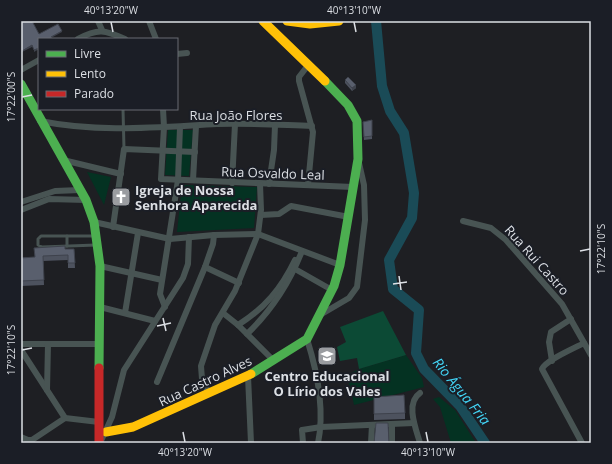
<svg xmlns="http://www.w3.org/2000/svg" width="612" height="464" viewBox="0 0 612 464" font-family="'Open Sans',sans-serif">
<rect width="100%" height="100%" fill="#1e1f23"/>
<g fill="#043222">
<path d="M168 130H193L189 176 165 175Z"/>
<path d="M87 172 111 177 104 205Z"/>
<path d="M182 185 257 187 254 228 177 232Z"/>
<path d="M406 355 422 378 424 387 354 405 350 386 345 376 359 369Z"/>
<path d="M439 397 455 410 476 443H451L440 407 433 399Z"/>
</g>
<path fill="#0c4a35" d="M383 311 406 355 359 369 357 358 340 361 337 347 346 342 340 327Z"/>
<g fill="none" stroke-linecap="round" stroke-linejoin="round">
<path stroke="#1a4b57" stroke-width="10" d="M376 21 382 86 390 111 404 133 414 193 412 218 389 260 393 289 419 310 416 353 424 369 460 406 485 443"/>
<g stroke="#485453" stroke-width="3">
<path d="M123 109 124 149"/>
<path d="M67 236V246"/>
<path d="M94 236H41L38 239V245L42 247 96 245"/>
</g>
<g stroke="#485453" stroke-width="6">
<path d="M98 21 102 30"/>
<path d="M149 21 156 39"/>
<path d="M78 39C98 28 105 30 125 39"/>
<path d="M177 54 187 53"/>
<path d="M21 70 39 60"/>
<path d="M163 109 164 127 161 179 353 187"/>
<path d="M40 121C99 133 158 127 217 124 248 123 280 125 312 126"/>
<path d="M63 160 121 174"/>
<path d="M193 180 196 126"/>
<path d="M232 183 235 124"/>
<path d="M269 184 274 150 275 125"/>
<path d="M308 185 313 132 299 81V77L309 64"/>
<path d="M21 202 55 191 80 190"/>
<path d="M21 210 49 199 86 200"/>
<path d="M261 215 279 214 291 206 349 217"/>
<path d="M463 221 491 228 506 240 562 304 591 355"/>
<path d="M94 222 170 239 214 235 258 234 340 265"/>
<path d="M113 227 124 149 195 152"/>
<path d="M100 266 162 280"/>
<path d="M205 267 239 283"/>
<path d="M295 269 332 290"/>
<path d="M100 307 155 321"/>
<path d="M165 307 160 294 178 180 180 127"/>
<path d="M125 313 138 233"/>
<path d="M223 313 238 325 274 361"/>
<path d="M320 315 349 298 357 287 365 220 364 185 359 163"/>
<path d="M238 325C265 308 281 289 295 260"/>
<path d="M247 334C272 310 289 284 302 251"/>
<path d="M307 339C317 371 325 410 318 443"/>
<path d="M21 344H100"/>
<path d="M21 350 65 418 99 422"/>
<path d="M552 361 549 342 551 332 571 319"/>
<path d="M248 376 251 443"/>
<path d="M157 382 205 267 213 244 214 235"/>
<path d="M47 390 48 344"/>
<path d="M209 393 202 379 201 366 215 325 235 291 258 234 261 210 260 184"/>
<path d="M420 393C405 403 416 429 420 443"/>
<path d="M21 437 28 440H32L65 418"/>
<path d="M100 443 112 417 124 370 183 278 188 264 189 237"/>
<path d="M303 443 302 430 321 427 414 423"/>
<path d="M371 443 372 425"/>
<path d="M392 443V424"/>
<path d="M582 443 542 369C546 360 575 348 584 343"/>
</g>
<g stroke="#4caf50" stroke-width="9">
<path d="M21 84 86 200 94 222 100 266 99 368"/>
<path d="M251 374 307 339 334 286 340 265 358 159 357 121 348 105 325 81"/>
</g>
<g stroke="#ffc107" stroke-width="9">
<path d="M263 21 325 81"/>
<path d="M287 21 310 24 339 21"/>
<path d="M106 432 133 427 251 374"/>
</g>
<path stroke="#c62828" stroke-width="9" d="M99 443V368"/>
</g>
<g fill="#4d525e">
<path d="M345 80 356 88 352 91 345 83Z"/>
<path d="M372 120V139L364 140 363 122Z"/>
<path d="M65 249H74L75 268H68V260L43 261 44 285 21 286V258L34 257Z"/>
<path d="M374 397 405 413V419L374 420Z"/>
</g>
<g fill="#3e424c">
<path d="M62 31V32L51 38V37Z"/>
<path d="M32 45V47L22 52V51Z"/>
<path d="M39 48V49L34 52V50Z"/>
<path d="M356 85V88L352 91V88Z"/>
</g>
<g fill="#595f6d" stroke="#3e424c">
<path d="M21 21H32L39 34 58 24 62 31 51 37 52 39H39V48L34 50 32 45 22 51 21 49Z"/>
<path d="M348 77 356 85 352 88 345 80Z"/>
<path d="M372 120V136L364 137 363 122Z"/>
<path d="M65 246V249H74L75 263H68V255L43 256 44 280 21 281V258L35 257 34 248Z"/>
<path d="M404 395 405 413 374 414V397Z"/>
<path d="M376 423H388L389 443H374Z"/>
</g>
<path fill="none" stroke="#dcdfe4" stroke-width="1.5" d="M111 22 113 32M354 22 356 32M22 97 32 95M580 251 590 249M399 276 401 290M393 284 407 282M163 318 166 331M157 326 171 323M22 350 32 348M183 432 185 442M426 432 428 442"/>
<defs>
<g id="church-square" transform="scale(1)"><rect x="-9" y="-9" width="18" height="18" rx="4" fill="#9a9ca0" stroke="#1b1e26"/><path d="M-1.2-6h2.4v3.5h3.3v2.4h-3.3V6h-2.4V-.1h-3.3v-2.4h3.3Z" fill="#fff"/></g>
<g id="school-square" transform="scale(1)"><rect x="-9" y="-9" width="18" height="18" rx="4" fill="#9a9ca0" stroke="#1b1e26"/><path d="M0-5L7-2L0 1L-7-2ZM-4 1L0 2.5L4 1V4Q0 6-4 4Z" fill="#fff"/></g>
</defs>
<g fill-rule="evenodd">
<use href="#church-square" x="121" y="197"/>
<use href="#school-square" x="327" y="356"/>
</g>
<g text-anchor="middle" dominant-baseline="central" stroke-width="4" stroke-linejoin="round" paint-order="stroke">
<g font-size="13" fill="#dcdfe4" stroke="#1b1e26">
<text x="236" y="115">Rua João Flores</text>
<text transform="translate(273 173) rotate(2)">Rua Osvaldo Leal</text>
<text transform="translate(537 260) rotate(48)">Rua Rui Castro</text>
<text transform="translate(205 381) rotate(-25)">Rua Castro Alves</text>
</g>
<g font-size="13" font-weight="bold" fill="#dcdfe4" stroke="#1b1e26" text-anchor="start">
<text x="135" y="190">Igreja de Nossa<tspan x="135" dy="15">Senhora Aparecida</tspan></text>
<text x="327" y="376" text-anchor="middle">Centro Educacional<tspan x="327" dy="15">O Lírio dos Vales</tspan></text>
</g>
<g font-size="14" font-style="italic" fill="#43d6f7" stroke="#1b1e26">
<text transform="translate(462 391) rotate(51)">Rio Água Fria</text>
</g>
</g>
<rect width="612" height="464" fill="none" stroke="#1b1e26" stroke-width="44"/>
<rect x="38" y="38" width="140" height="72" fill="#1b1e26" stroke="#686b72"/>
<rect x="46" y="51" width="20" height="6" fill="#4caf50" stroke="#686b72"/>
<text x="74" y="58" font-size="12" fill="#dcdfe4">Livre</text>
<rect x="46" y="71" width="20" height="6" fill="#ffc107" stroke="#686b72"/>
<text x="74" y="78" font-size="12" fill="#dcdfe4">Lento</text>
<rect x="46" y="91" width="20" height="6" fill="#c62828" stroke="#686b72"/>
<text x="74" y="98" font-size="12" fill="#dcdfe4">Parado</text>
<rect x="22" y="22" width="568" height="420" fill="none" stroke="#dcdfe4" stroke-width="1.5"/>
<g font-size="10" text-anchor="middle" fill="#dcdfe4">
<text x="111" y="14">40°13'20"W</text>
<text x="354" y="14">40°13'10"W</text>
<text transform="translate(11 97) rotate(-90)" y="4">17°22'00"S</text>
<text transform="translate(601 249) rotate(-90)" y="4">17°22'10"S</text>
<text transform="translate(11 350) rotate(-90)" y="4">17°22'10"S</text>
<text x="185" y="456">40°13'20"W</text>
<text x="428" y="456">40°13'10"W</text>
</g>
</svg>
